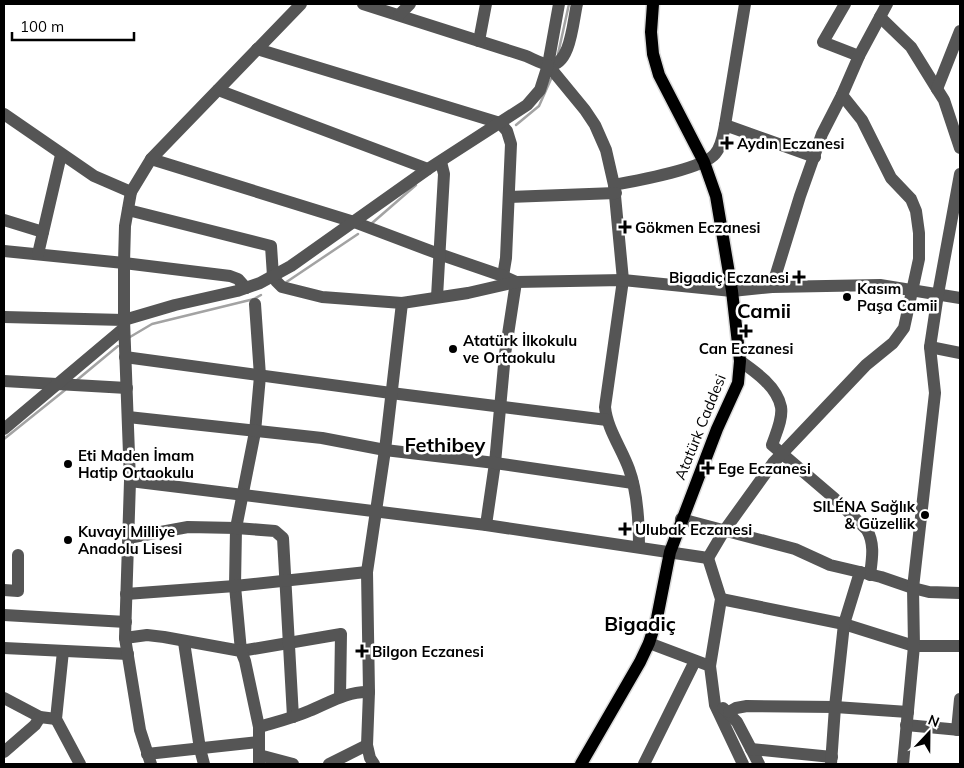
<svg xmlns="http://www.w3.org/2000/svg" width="964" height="768" viewBox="0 0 964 768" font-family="Mulish,sans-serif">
<rect width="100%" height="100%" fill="#fff"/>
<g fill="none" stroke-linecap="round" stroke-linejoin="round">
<g stroke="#a3a3a3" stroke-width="2.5">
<path d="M558 54 569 4"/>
<path d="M516 125 539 106 551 79"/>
<path d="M371 224 416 185"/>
<path d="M285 283 358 234"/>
<path d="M130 337 152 324 254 299 261 295"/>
<path d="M77 380 118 346"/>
<path d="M4 439 65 390"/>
</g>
<g stroke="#dbdbdb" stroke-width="15">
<path id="major" d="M581 764 640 662 649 643 657 618 670 552 717 429 738 383 740 361 732 291 716 196 704 162 659 75 653 54 651 32 653 4"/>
</g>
<g stroke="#555" stroke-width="12">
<path d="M363 4 526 56C533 59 542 64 549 65 571 66 573 20 577 4"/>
<path d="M559 4 548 65 585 110 595 125 606 150 614 185 623 280 605 407C607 429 622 449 629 469 638 493 639 522 639 547"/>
<path d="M845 4 823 42 859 56"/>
<path d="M399 15 410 4"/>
<path d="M880 17 911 47 937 89 944 100 960 148"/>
<path d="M479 41 486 4"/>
<path d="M257 49 500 123 507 131 511 144 506 258 503 276"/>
<path d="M937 89 960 31"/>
<path d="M218 90 428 169"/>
<path d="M4 114 94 176 131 192"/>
<path d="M725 125 815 157"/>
<path d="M151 159 354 222 439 254 503 276 516 282 505 354 495 463 486 525"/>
<path d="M614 185C635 181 703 169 715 154 722 146 723 135 725 125L745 4"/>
<path d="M509 197 616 193"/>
<path d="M128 210 271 246 273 276 276 281 282 287 322 297 402 303 468 293 516 282 623 280 732 291 772 287 880 285 960 298"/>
<path d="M4 220 43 232"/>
<path d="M4 251 124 263 230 276 238 279 246 288"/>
<path d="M38 254 61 155"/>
<path d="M772 287 800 196 822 134 842 95"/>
<path d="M437 297 444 174 441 162"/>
<path d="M255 304 260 376 255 432 236 528 235 586 241 651 341 634 340 697"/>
<path d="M4 317 124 320 175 305 237 291 260 283 291 266 428 169 527 105 540 90 548 65"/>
<path d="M930 347 960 353"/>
<path d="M125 357 391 393 607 420"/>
<path d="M740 361C756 372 777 387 781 407 783 419 776 433 772 445L834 498 867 530C875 544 872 559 870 575"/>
<path d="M4 381 127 388"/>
<path d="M128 417 322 438 385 450 495 463 633 483"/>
<path d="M4 429 124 328"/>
<path d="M130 481 486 525 708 558 724 531 773 463 866 365 893 343 904 328 919 259V233L916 211 911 199 891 178 862 120 842 95 859 56 887 4"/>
<path d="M681 519 795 549 830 565 881 577 913 588 929 592 960 593"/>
<path d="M128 538 188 527 236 528 275 531 283 538 293 717"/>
<path d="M708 558 721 599 710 666"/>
<path d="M4 590 18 591V555"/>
<path d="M126 594 235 586 367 572"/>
<path d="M721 599 844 624 914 646H960"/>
<path d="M4 615 126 622"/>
<path d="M125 638 147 635 164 637 241 651 245 661 259 727"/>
<path d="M184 642 200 749 204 764"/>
<path d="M649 643 710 666 715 705 743 764"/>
<path d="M4 648 128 654"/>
<path d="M63 651 56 719 80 764"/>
<path d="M4 698 40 717 56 719"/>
<path d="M723 708 737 722 759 764"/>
<path d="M729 712 736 708 747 706 835 707 908 712"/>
<path d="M906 725 960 730"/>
<path d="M957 730 960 699"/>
<path d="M751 749 832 757"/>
<path d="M4 752 35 725 40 717"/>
<path d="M147 754 259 742"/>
<path d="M259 755 293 764"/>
<path d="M151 764 140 730 125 638 130 481 124 320V263L125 226 131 192 151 159 301 4"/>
<path d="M259 764V727C276 722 293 718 309 711 329 703 347 691 369 692"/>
<path d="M329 764 367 745"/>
<path d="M374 764 370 758 367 745 369 692 367 572 385 450 402 303"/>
<path d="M644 764 695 661"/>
<path d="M831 764 835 707 844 624 860 572"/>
<path d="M903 764 914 646 913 588 935 393 930 347 938 294 960 174"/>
</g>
<use href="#major" stroke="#000" stroke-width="12"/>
</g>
<g fill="#000" stroke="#fff" stroke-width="2">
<path d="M724.5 135.5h5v5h5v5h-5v5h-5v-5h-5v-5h5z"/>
<path d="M622.5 219.5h5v5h5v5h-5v5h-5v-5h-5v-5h5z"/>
<path d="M796.5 269.5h5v5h5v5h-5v5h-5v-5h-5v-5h5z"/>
<circle cx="847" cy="297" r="5"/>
<path d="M743.5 323.5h5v5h5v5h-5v5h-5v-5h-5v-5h5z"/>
<circle cx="453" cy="349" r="5"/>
<circle cx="68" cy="464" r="5"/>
<path d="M705.5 460.5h5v5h5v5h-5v5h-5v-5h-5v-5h5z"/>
<circle cx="925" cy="515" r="5"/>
<path d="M622.5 521.5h5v5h5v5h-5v5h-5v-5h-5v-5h5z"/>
<circle cx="68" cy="540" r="5"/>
<path d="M359.5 643.5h5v5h5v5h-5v5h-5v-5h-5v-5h5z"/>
</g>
<g text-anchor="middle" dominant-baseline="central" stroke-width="5" stroke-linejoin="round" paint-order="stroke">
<g font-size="15" font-weight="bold" fill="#000" stroke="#fff" text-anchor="start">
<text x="737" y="143">Aydın Eczanesi</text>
<text x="635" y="227">Gökmen Eczanesi</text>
<text x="789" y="277" text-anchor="end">Bigadiç Eczanesi</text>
<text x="857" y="288">Kasım<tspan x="857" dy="17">Paşa Camii</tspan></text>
<text x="463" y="340">Atatürk İlkokulu<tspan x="463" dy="17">ve Ortaokulu</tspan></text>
<text x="746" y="348" text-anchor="middle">Can Eczanesi</text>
<text x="78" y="455">Eti Maden İmam<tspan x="78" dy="17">Hatip Ortaokulu</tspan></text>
<text x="718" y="468">Ege Eczanesi</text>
<text x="915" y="506" text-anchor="end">SILÉNA Sağlık<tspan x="915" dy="17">&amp; Güzellik</tspan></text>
<text x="635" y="529">Ulubak Eczanesi</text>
<text x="78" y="531">Kuvayi Milliye<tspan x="78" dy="17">Anadolu Lisesi</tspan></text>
<text x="372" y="651">Bilgon Eczanesi</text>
</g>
<g font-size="15" fill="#000" stroke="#fff">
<text transform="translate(700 427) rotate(-68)">Atatürk Caddesi</text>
</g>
<g font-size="20" font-weight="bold" fill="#000" stroke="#fff">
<text x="764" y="310">Camii</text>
<text x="445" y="444">Fethibey</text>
<text x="640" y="623">Bigadiç</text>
</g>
</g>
<rect width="964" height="768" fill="none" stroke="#000000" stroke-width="10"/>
<g transform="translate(929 733) rotate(22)" stroke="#ffffff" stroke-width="4" paint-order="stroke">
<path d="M0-4L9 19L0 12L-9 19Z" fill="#000000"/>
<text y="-8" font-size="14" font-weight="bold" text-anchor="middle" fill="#000000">N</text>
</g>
<path d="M12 32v8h122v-8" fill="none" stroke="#000000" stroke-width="2.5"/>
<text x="20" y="32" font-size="15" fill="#000000" stroke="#ffffff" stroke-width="4" paint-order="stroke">100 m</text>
</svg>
